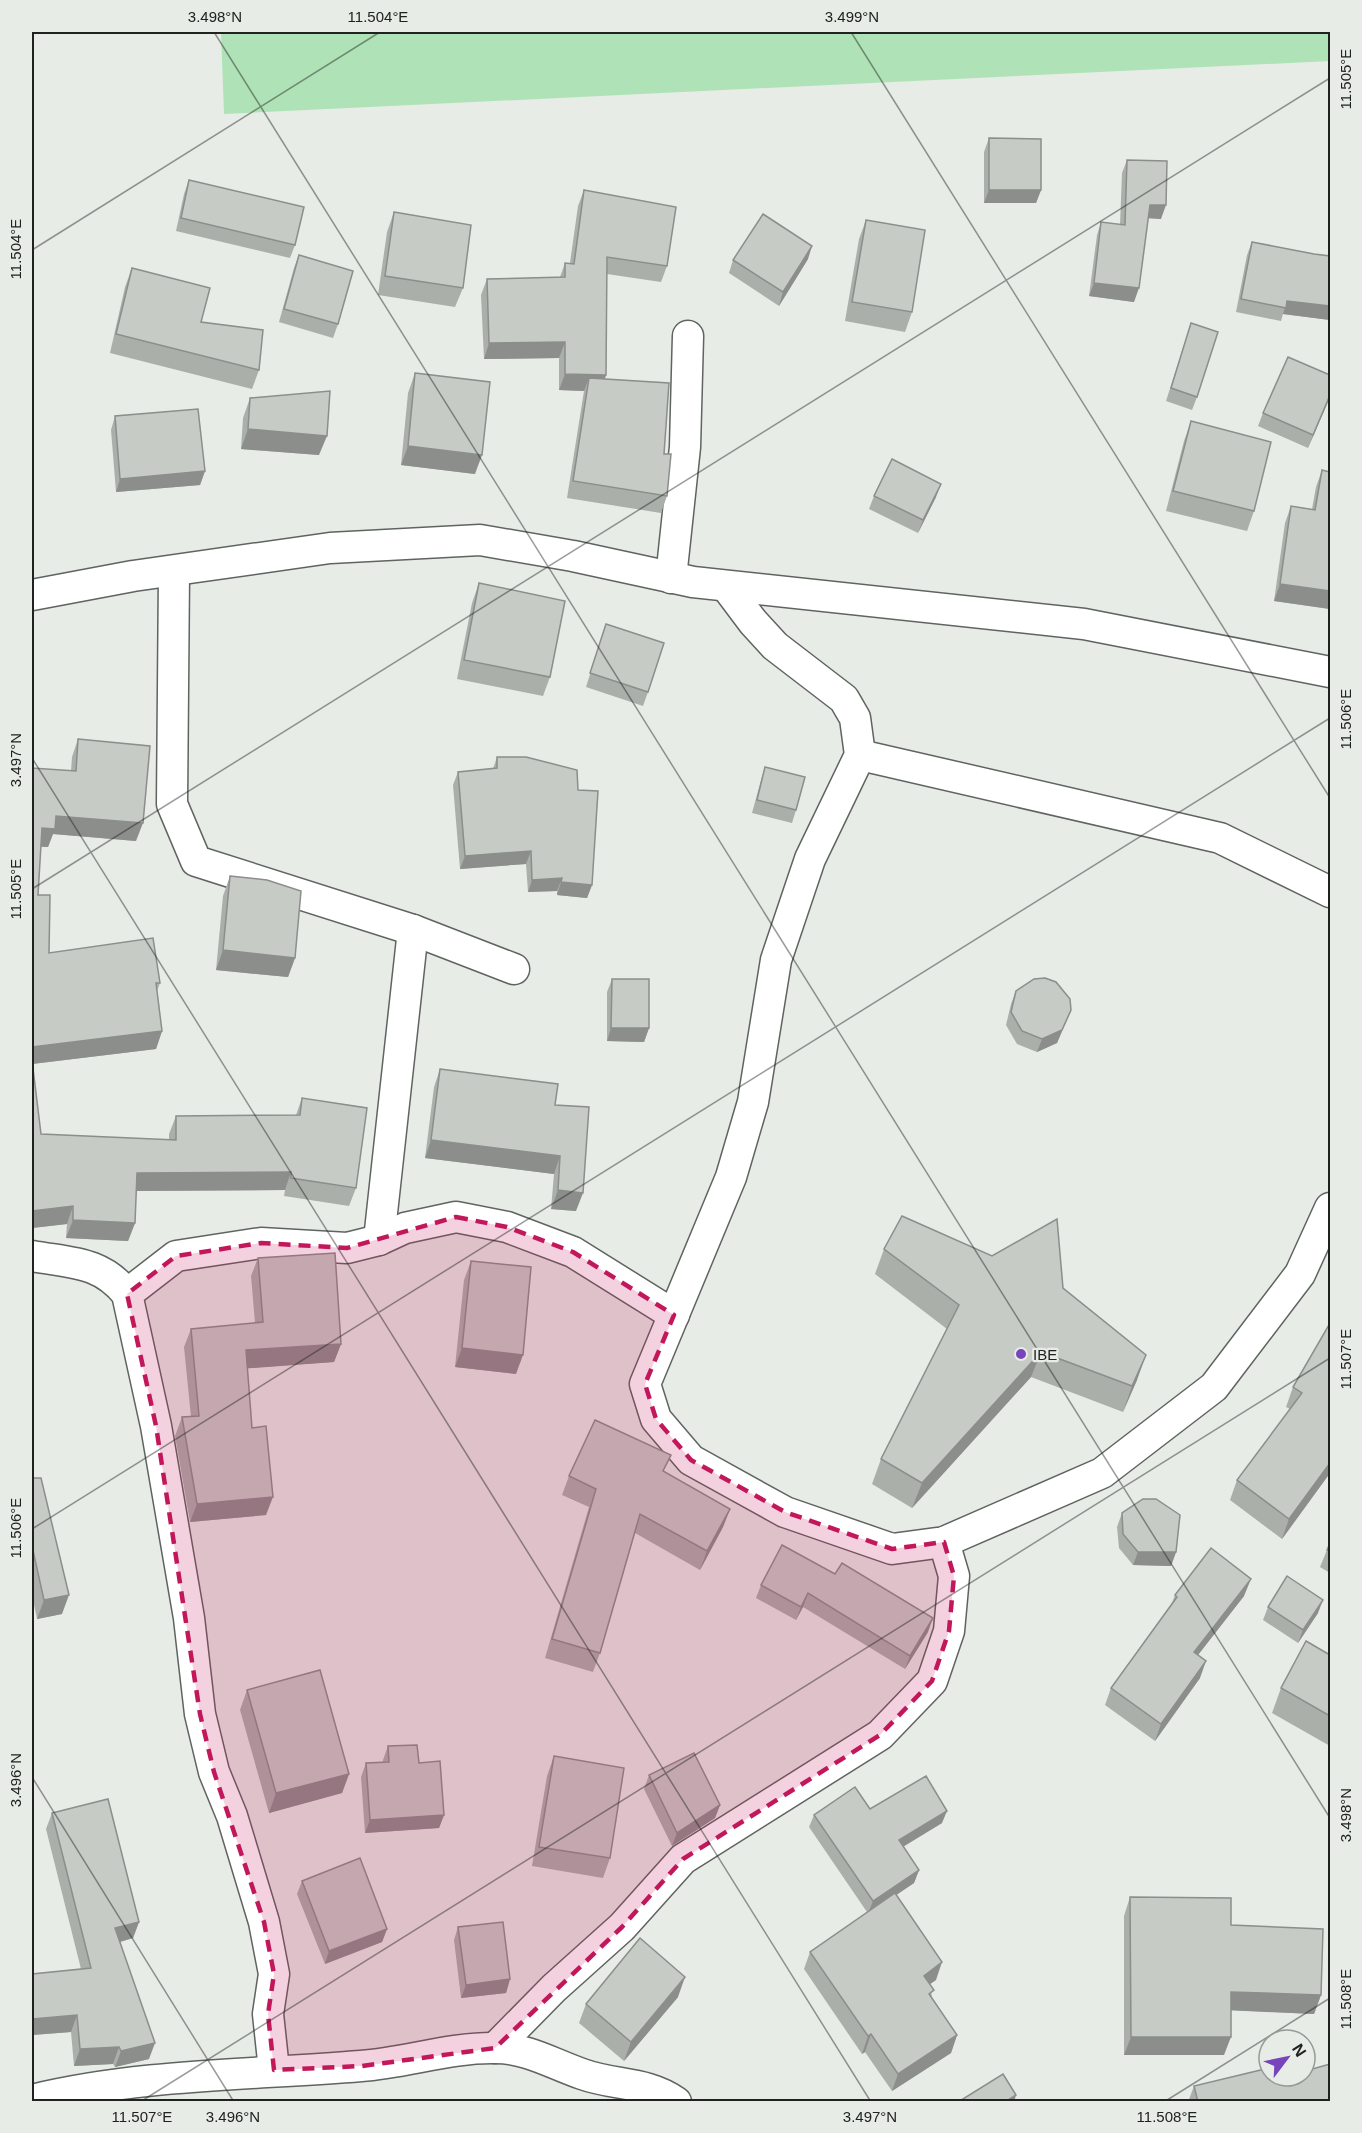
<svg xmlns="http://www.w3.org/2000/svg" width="1362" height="2133" viewBox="0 0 1362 2133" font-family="Arial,sans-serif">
<rect width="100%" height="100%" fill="#e7ece7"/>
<path fill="#afe2b7" d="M221 32H1330V61L224 114Z"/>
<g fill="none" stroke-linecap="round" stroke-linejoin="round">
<g stroke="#5f6460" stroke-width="33">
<g id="minor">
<path d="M174 572 172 804 196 861 413 930 514 969"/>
<path d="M671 578 685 447 688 336"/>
<path d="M726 586 753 622 775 646 844 699 855 718 860 755 810 859 776 960 753 1102 731 1177 645 1384 656 1419 691 1460 785 1512 892 1549 944 1542 1102 1473 1214 1387 1300 1274 1330 1208"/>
<path d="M32 595 133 576 330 548 480 540 573 556 693 582 1084 624 1330 672"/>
<path d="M860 755 1220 838 1330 892"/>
<path d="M379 1240 413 930"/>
<path d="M32 1256C71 1263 101 1261 127 1294L156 1426 189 1618 200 1714 214 1772 232 1816 264 1922 274 1974 268 2014 274 2070"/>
<path d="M127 1294 176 1256 261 1243 347 1248 379 1240 405 1228 456 1217 507 1227 573 1252 674 1315"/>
<path d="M495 2048 554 1988 622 1927 683 1859 880 1735 932 1681 949 1631 954 1576 944 1542"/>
<path d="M32 2100C139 2074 251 2075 361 2066 406 2063 450 2047 496 2048 527 2048 553 2064 582 2074 615 2086 646 2081 676 2102"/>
</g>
</g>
<use href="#minor" stroke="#fff" stroke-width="30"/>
</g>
<g fill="#aaafaa">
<path d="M989 138 1041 190 1036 203H984V152Z"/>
<path d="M1127 160 1161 219 1148 218 1134 302 1089 296 1097 235 1101 222 1120 225 1122 173Z"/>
<path d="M189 180 295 245 290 258 176 231 184 194Z"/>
<path d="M584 190 667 266 661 282 607 274 606 375 605 379 664 454 667 496 661 513 567 498 584 391 559 390V358L484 359 481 295 487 279 560 277 565 263H570L578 206Z"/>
<path d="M394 212 463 288 455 307 378 295 387 232Z"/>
<path d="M866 220 912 312 905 332 845 321 859 239Z"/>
<path d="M1252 242 1314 254 1330 256V320L1283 314 1281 321 1236 312 1247 255Z"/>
<path d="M299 255 338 324 333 338 279 322 294 268Z"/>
<path d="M808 259 779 306 729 273 733 260Z"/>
<path d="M132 268 201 322 259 370 252 389 110 353 125 287Z"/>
<path d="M1191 323 1197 397 1192 410 1166 401Z"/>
<path d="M415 373 475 474 401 465 408 393Z"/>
<path d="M1330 397 1308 448 1258 426 1263 413Z"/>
<path d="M250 398 319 455 241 449 243 418Z"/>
<path d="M115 416 205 471 200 485 116 492 111 430Z"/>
<path d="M1191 421 1254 511 1247 531 1166 511 1184 441Z"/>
<path d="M1322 470 1330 609 1274 601 1285 523 1291 506 1312 509 1316 487Z"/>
<path d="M874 496 936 497 918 533 869 509Z"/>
<path d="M479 583 550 677 543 696 457 679 472 603Z"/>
<path d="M606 624 648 692 643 706 586 687Z"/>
<path d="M78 739 136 841 53 834 48 847H41L38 895 49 953 160 983 157 991 162 1031 156 1049 32 1064 41 1134 169 1140V1134L176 1116 296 1115 302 1098 356 1188 349 1206 284 1196 285 1190 136 1191 135 1223 128 1241 66 1238 67 1224 32 1228V768L71 771 72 757Z"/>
<path d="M497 757 578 790 592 885 587 898 557 895V891L528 892 526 864 460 869 453 785 458 772 493 769Z"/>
<path d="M765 767 796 810 792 823 752 813 761 780Z"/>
<path d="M230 876 295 958 288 977 216 970 223 896Z"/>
<path d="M612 979 649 1028 644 1042 607 1041V992Z"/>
<path d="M1016 991 1071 1010 1057 1043 1037 1052 1017 1044 1006 1025 1011 1004Z"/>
<path d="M440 1069 555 1105 576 1211 551 1209 554 1174 425 1158 434 1087Z"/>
<path d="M884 1249 1063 1288 1137 1380 1123 1412 1031 1377 912 1508 872 1484 881 1459 947 1329 875 1274Z"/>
<path d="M258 1258 341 1344 334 1362 247 1368 252 1428 266 1515 190 1522 175 1436 182 1417H191L184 1347 191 1329 255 1323 251 1276Z"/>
<path d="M471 1261 516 1374 455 1367 464 1280Z"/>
<path d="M1330 1323V1473L1282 1539 1230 1500 1237 1480 1290 1409 1286 1407 1293 1387Z"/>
<path d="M665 1472 730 1509 723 1527 700 1570 635 1533 600 1653 593 1672 545 1658 589 1507 562 1495 569 1476Z"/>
<path d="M32 1478 62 1614 37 1619 32 1595Z"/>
<path d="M1122 1513 1176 1552 1171 1566 1133 1565 1119 1548 1117 1527Z"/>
<path d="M1330 1543V1573L1320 1567 1327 1550Z"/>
<path d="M782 1545 928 1632 905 1669 803 1607 796 1620 756 1598 761 1585Z"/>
<path d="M1175 1595 1244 1596 1198 1655 1200 1678 1155 1741 1105 1705 1111 1688 1172 1603Z"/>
<path d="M1268 1607 1318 1613 1298 1643 1263 1620Z"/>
<path d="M1330 1655V1746L1272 1713 1281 1688Z"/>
<path d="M247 1690 349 1774 342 1793 269 1813 240 1710Z"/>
<path d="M388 1746 419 1763 444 1815 439 1828 365 1833 361 1777 366 1763 383 1762V1760Z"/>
<path d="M554 1756 610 1858 603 1878 532 1866 547 1776Z"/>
<path d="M649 1775 720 1805 715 1818 672 1846 644 1789Z"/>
<path d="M870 1809 942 1823 903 1847 919 1870 914 1883 896 1895 936 1980 930 1984 932 1997 957 2035 951 2053 892 2091 865 2052 862 2054 804 1969 810 1952 867 1912 809 1827 814 1815Z"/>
<path d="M52 1813 139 1922 133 1938 120 1942 149 2059 115 2067 113 2064 74 2066 71 2032 32 2035V1974L81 1969 46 1829Z"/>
<path d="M302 1881 387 1929 382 1942 325 1964 297 1894Z"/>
<path d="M1130 1897 1231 1925 1321 1995 1314 2014 1231 2010 1224 2055H1124V1916Z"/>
<path d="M458 1927 510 1979 506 1993 461 1998 454 1940Z"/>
<path d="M678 1997 624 2061 579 2023 586 2004Z"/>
<path d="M1305 2076 1330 2102H1188L1194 2086Z"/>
</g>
<g fill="#8b8e8b">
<path d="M989 190H1041L1036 203H984Z"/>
<path d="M1150 205H1166L1161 219 1145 218Z"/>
<path d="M812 246 808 259 779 306 783 292Z"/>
<path d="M1094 283 1139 288 1134 302 1089 296Z"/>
<path d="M1287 301 1330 306V320L1283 314Z"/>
<path d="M565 342 559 358 484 359 489 343Z"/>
<path d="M565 374 606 375 600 391 589 378 584 391 559 390Z"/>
<path d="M1330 395V397L1308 448 1313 435Z"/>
<path d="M248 429 327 436 319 455 241 449Z"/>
<path d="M408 446 482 455 475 474 401 465Z"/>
<path d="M205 471 200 485 116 492 120 479Z"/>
<path d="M941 484 936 497 918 533 923 520Z"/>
<path d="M1280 584 1330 591V609L1274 601Z"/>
<path d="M56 816 143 823 136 841 53 834 48 847 35 846 42 828Z"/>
<path d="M531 851 526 864 460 869 465 856Z"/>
<path d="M562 878 557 891 528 892 532 880Z"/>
<path d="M561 882 592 885 587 898 557 895Z"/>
<path d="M223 950 295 958 288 977 216 970Z"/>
<path d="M1071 1010 1057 1043 1037 1052 1042 1039Z"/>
<path d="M611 1028H649L644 1042 607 1041Z"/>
<path d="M162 1031 156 1049 32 1064V1047Z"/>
<path d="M431 1140 560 1156 554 1174 425 1158Z"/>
<path d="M291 1172 285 1190 130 1191 137 1173Z"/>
<path d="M558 1190 583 1193 576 1211 551 1209Z"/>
<path d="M73 1206 67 1224 32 1228V1211Z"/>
<path d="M73 1220 135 1223 128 1241 66 1238Z"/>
<path d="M341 1344 334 1362 239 1369 246 1350Z"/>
<path d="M462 1348 523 1355 516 1374 455 1367Z"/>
<path d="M1041 1352 1031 1377 912 1508 922 1483Z"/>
<path d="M1146 1355 1137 1380 1123 1412 1132 1386Z"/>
<path d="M1330 1463V1473L1282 1539 1289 1519Z"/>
<path d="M273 1497 266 1515 190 1522 197 1504Z"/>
<path d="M730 1509 723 1527 700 1570 707 1551Z"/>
<path d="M1138 1552H1176L1171 1566 1133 1565Z"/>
<path d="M1251 1579 1244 1596 1187 1669 1194 1652Z"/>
<path d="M808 1593 803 1607 796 1620 801 1607Z"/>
<path d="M69 1595 62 1614 37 1619 44 1600Z"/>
<path d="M1323 1600 1318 1613 1298 1643 1303 1630Z"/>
<path d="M933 1618 928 1632 905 1669 910 1656Z"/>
<path d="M1206 1661 1200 1678 1155 1741 1161 1724Z"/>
<path d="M349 1774 342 1793 269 1813 276 1793Z"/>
<path d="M720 1805 715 1818 672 1846 677 1833Z"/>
<path d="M947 1811 942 1823 894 1852 899 1840Z"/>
<path d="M444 1815 439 1828 365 1833 370 1820Z"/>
<path d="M919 1870 914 1883 868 1914 873 1901Z"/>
<path d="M139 1922 133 1938 109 1945 115 1928Z"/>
<path d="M387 1929 382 1942 325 1964 329 1951Z"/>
<path d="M942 1962 936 1980 917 1993 924 1976Z"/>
<path d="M685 1977 678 1997 624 2061 631 2042Z"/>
<path d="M510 1979 506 1993 461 1998 466 1985Z"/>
<path d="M1231 1992 1321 1995 1314 2014 1224 2010Z"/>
<path d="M77 2015 71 2032 32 2035V2019Z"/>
<path d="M871 2034 865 2052 862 2054 868 2036Z"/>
<path d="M957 2035 951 2053 892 2091 898 2074Z"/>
<path d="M1131 2037H1231L1224 2055H1124Z"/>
<path d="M155 2043 149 2059 115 2067 121 2051Z"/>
<path d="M119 2047 113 2064 74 2066 80 2049Z"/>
<path d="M1016 2095 1014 2102H1005Z"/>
</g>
<g fill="#c6cbc6" stroke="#8b8e8b" stroke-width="1.5">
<path d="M989 138 1041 139V190H989Z"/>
<path d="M1127 160 1167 161 1166 205H1150L1139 288 1094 283 1101 222 1125 225Z"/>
<path d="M189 180 304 207 295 245 181 218Z"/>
<path d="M584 190 676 207 667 266 607 257 606 375 565 374V342L489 343 487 279 565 277V263L574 264Z"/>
<path d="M394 212 471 225 463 288 385 276Z"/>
<path d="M763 214 812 246 783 292 733 260Z"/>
<path d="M866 220 925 230 912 312 852 302Z"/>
<path d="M1252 242 1314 254 1330 256V306L1287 301 1286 308 1241 299Z"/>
<path d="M299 255 353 271 338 324 284 309Z"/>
<path d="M132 268 210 288 201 322 263 330 259 370 116 334Z"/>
<path d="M1191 323 1218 332 1197 397 1171 388Z"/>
<path d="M1288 357 1330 375V395L1313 435 1263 413Z"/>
<path d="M415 373 490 382 482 455 408 446Z"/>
<path d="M589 378 669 383 664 454H671L667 496 573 481Z"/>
<path d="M330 391 327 436 248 429 250 398Z"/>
<path d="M198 409 205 471 120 479 115 416Z"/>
<path d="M1191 421 1271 442 1254 511 1173 491Z"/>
<path d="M892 459 941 484 923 520 874 496Z"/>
<path d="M1322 470 1330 472V591L1280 584 1291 506 1315 510Z"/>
<path d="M479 583 565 601 550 677 464 660Z"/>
<path d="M606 624 664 643 648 692 590 673Z"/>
<path d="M78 739 150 746 143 823 56 816 55 829 42 828 38 895H50L49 953 153 938 160 983H156L162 1031 32 1047V768L76 771Z"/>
<path d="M497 757H526L577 770 578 790 598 791 592 885 561 882 562 878 532 880 531 851 465 856 458 772 497 768Z"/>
<path d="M765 767 805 777 796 810 757 800Z"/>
<path d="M230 876 267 880 301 891 295 958 223 950Z"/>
<path d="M1045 978 1056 982 1070 999 1071 1010 1062 1030 1042 1039 1022 1031 1011 1012 1016 991 1034 979Z"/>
<path d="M612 979H649V1028H611Z"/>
<path d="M32 1060 41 1134 176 1140V1116L300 1115 302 1098 367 1108 356 1188 291 1178V1172L137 1173 135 1223 73 1220V1206L32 1211Z"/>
<path d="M440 1069 558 1084 555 1105 589 1107 583 1193 558 1190 560 1156 431 1140Z"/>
<path d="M902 1216 992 1256 1057 1219 1063 1288 1146 1355 1132 1386 1041 1352 922 1483 881 1459 959 1305 884 1249Z"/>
<path d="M335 1253 341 1344 246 1350 252 1428 266 1426 273 1497 197 1504 182 1417 199 1416 191 1329 263 1322 258 1258Z"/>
<path d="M471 1261 531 1267 523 1355 462 1348Z"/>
<path d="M1330 1323V1463L1289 1519 1237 1480 1302 1393 1293 1387Z"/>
<path d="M595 1420 671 1455 663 1471 730 1509 707 1551 640 1514 600 1653 552 1639 596 1489 569 1476Z"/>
<path d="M32 1478H41L69 1595 44 1600 32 1546Z"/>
<path d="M1143 1499H1156L1180 1515 1176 1552H1138L1123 1534 1122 1513Z"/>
<path d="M1330 1543V1552L1327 1550Z"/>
<path d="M782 1545 835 1574 842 1563 933 1618 910 1656 808 1593 801 1607 761 1585Z"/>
<path d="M1211 1548 1251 1579 1194 1652 1206 1661 1161 1724 1111 1688 1177 1597 1175 1595Z"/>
<path d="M1287 1576 1323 1600 1303 1630 1268 1607Z"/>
<path d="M1306 1641 1330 1655V1716L1281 1688Z"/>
<path d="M320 1670 349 1774 276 1793 247 1690Z"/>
<path d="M417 1745 419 1763 440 1761 444 1815 370 1820 366 1763 389 1762 388 1746Z"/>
<path d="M694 1753 720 1805 677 1833 649 1775Z"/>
<path d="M554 1756 624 1768 610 1858 539 1847Z"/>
<path d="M926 1776 947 1811 899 1840 919 1870 873 1901 814 1815 855 1787 870 1809Z"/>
<path d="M108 1799 139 1922 115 1928 155 2043 121 2051 119 2047 80 2049 77 2015 32 2019V1974L91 1968 52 1813Z"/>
<path d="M360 1858 387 1929 329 1951 302 1881Z"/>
<path d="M895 1893 942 1962 924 1976 934 1990 929 1994 957 2035 898 2074 871 2034 868 2036 810 1952Z"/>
<path d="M1130 1897 1231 1898V1925L1323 1929 1321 1995 1231 1992V2037H1131Z"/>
<path d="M503 1922 510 1979 466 1985 458 1927Z"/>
<path d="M640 1938 685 1977 631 2042 586 2004Z"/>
<path d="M1330 2064V2102H1198L1194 2086 1269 2068V2076H1305V2071Z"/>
<path d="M1003 2074 1016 2095 1005 2102H958Z"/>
</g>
<path fill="#c2185b" fill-opacity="0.2" stroke="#c2185b" stroke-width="4.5" stroke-dasharray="12 8" stroke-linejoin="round" d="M456 1217 507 1227 573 1252 674 1315 645 1384 656 1419 691 1460 785 1512 892 1549 944 1542 954 1576 949 1631 932 1681 880 1735 683 1859 622 1927 495 2048 362 2066 274 2070 268 2014 274 1974 264 1922 214 1772 200 1714 156 1426 127 1294 176 1256 261 1243 347 1248Z"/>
<path fill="none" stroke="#202220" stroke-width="1.5" stroke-opacity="0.45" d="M214 32 1330 1818M851 32 1330 798M32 250 380 32M32 758 871 2102M32 889 1330 78M32 1529 1330 718M32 1777 234 2102M140 2102 1330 1358M1164 2102 1330 1998"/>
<circle fill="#7744bc" stroke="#e7ece7" stroke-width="2" cx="1021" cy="1354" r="6"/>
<g text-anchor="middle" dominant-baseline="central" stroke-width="4.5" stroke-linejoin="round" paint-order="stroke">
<g font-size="15" fill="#202220" stroke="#e7ece7" text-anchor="start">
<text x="1033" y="1354">IBE</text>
</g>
</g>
<rect width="1362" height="2133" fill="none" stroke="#e7ece7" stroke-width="66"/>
<g transform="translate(1287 2058) rotate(58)"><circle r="28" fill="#e7ece7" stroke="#979b97" stroke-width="1.5"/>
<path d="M0-4.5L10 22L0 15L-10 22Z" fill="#7744bc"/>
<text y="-9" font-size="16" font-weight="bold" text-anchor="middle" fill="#202220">N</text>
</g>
<rect x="33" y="33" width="1296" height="2067" fill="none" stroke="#202220" stroke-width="2"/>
<g font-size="15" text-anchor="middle" fill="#202220">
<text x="215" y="22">3.498°N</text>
<text x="378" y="22">11.504°E</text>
<text x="852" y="22">3.499°N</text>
<text transform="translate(1346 79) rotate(-90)" y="5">11.505°E</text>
<text transform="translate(16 249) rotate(-90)" y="5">11.504°E</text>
<text transform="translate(1346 719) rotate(-90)" y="5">11.506°E</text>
<text transform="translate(16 760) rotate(-90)" y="5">3.497°N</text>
<text transform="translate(16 889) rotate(-90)" y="5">11.505°E</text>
<text transform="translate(1346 1359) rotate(-90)" y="5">11.507°E</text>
<text transform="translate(16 1528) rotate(-90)" y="5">11.506°E</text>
<text transform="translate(16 1780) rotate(-90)" y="5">3.496°N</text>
<text transform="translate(1346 1815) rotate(-90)" y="5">3.498°N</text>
<text transform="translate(1346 1999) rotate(-90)" y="5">11.508°E</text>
<text x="142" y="2122">11.507°E</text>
<text x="233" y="2122">3.496°N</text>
<text x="870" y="2122">3.497°N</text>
<text x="1167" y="2122">11.508°E</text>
</g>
</svg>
